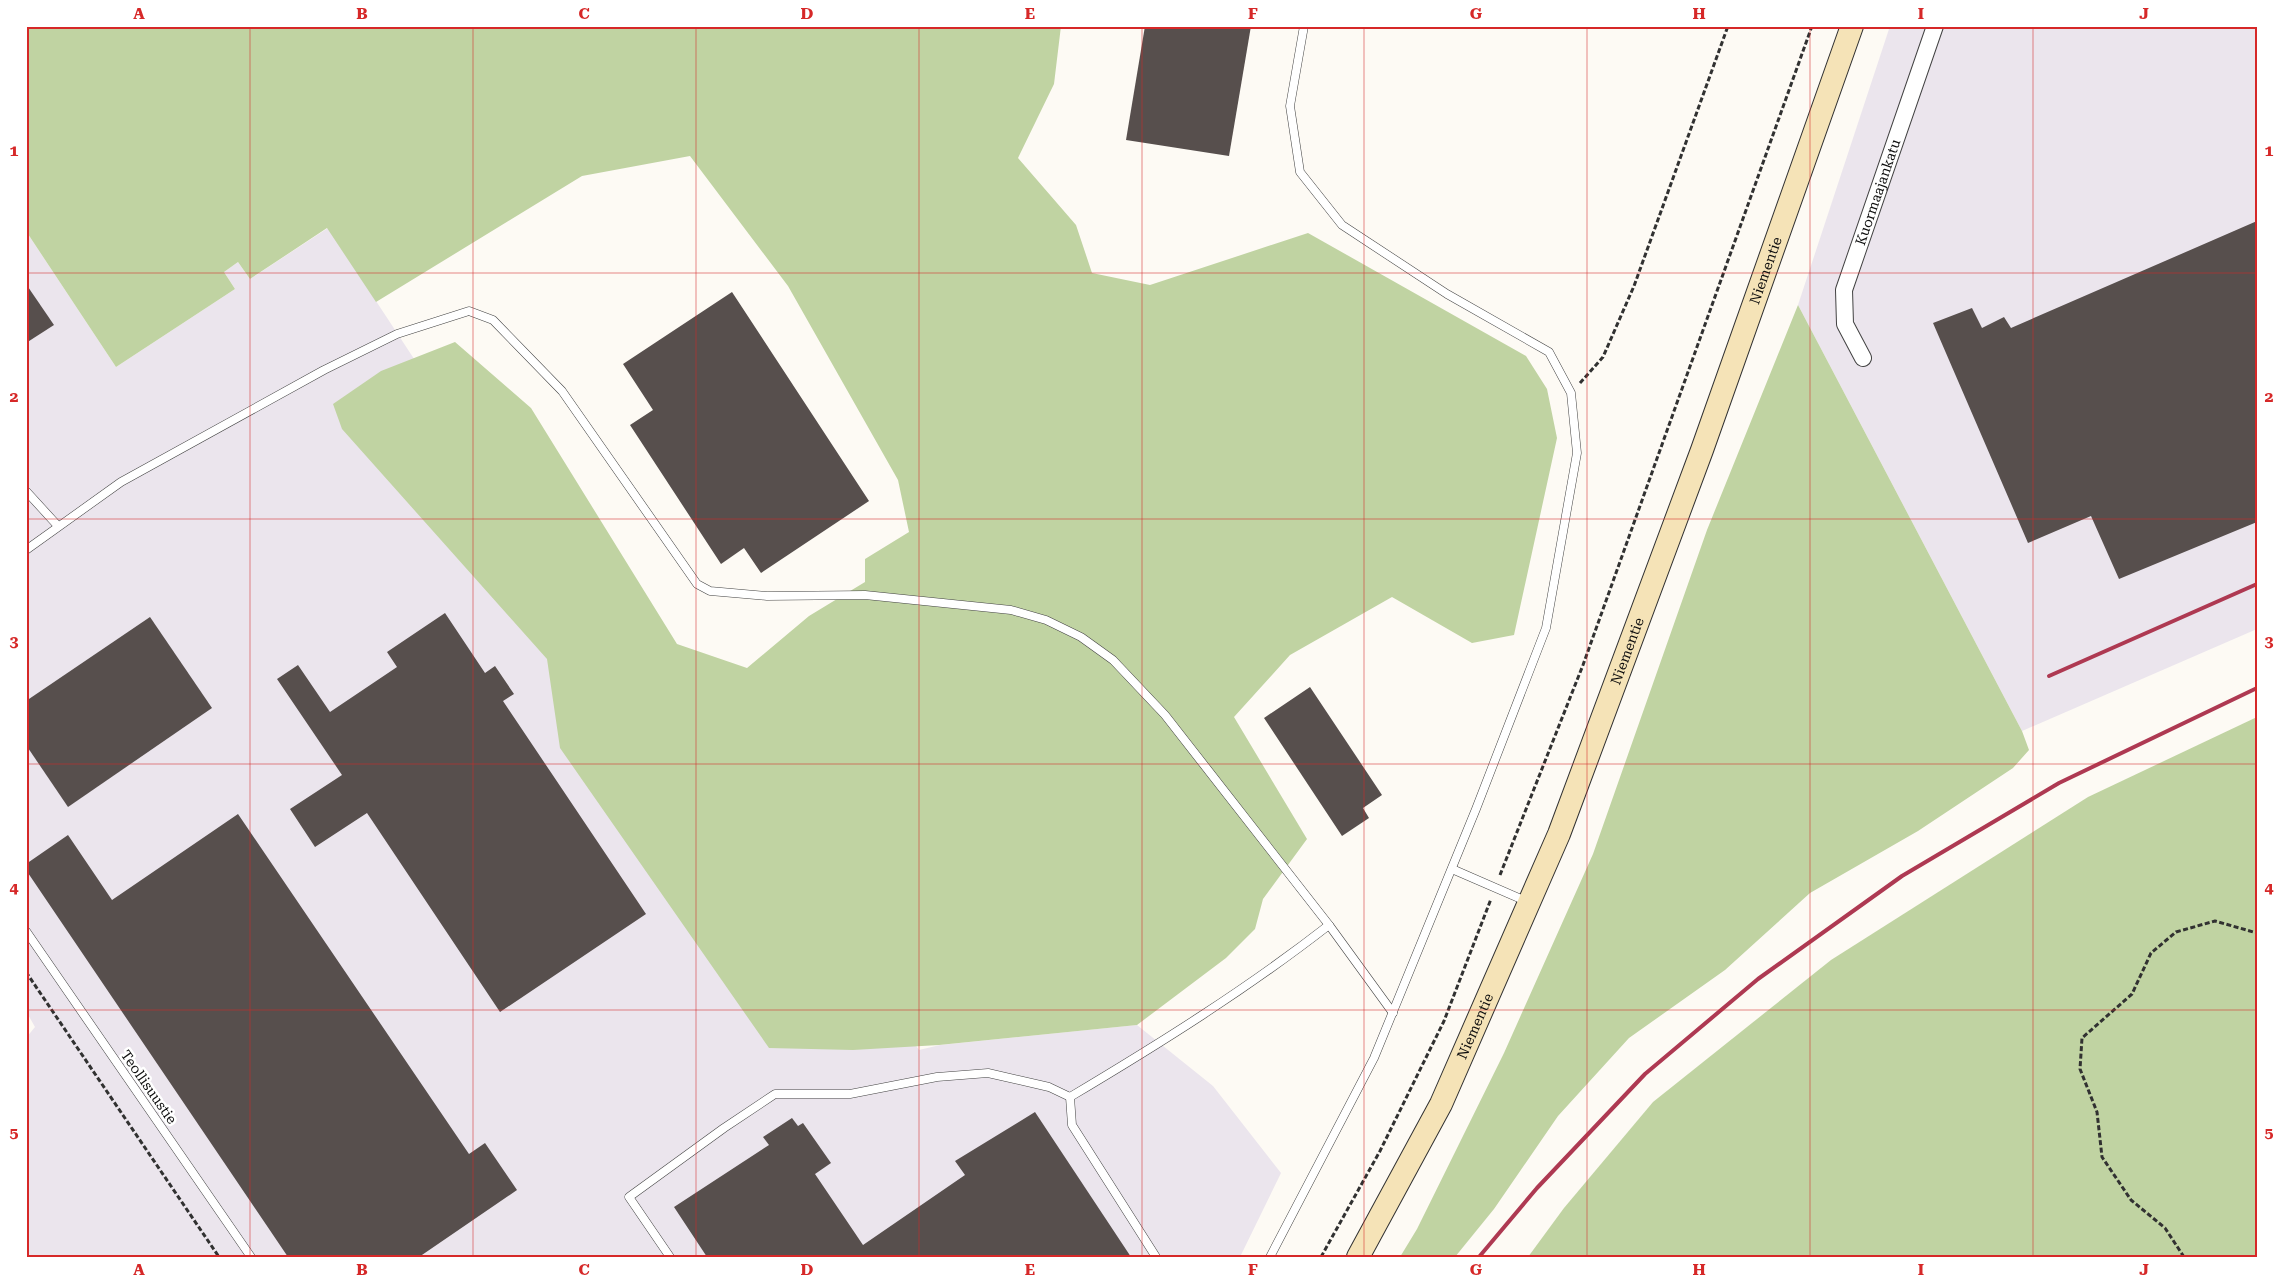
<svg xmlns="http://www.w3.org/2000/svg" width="2283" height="1283" viewBox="0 0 2283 1283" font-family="'Roboto Serif',serif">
<rect width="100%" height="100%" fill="#fdfaf4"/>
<g fill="#ebe5ed">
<path d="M1890 26H2257V629L2022 731 1798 305Z"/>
<path d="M328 228 470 444 894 1012 919 1050 940 1045 1137 1025 1213 1086 1281 1173 1240 1257H26V1038L35 1027 26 1011V231L116 367 235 289 224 272 238 262 250 279Z"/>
</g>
<g fill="#c0d3a2">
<path d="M26 26H1061L1054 84 1018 158 1076 225 1092 273 1150 285 1308 233 1526 356 1547 389 1557 438 1514 635 1472 643 1392 597 1290 655 1234 717 1307 839 1263 899 1255 929 1226 958 1137 1025 939 1045 853 1050 769 1048 560 748 547 659 342 429 333 404 381 371 455 342 531 408 677 644 747 668 809 616 865 582V559L909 532 898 480 788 286 690 156 582 176 376 302 327 228 250 279 238 262 224 272 235 289 116 367 26 231Z"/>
<path d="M1798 305 2022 731 2029 750 2013 768 1918 831 1810 893 1725 970 1629 1038 1558 1116 1494 1209 1455 1257H1400L1417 1229 1504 1053 1593 854 1707 530Z"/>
<path d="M2257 717V1257H1528L1564 1208 1653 1102 1831 960 2088 797Z"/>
</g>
<g fill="#574f4d">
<path d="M1145 26H1251L1229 156 1126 140Z"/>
<path d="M2257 221V522L2119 579 2091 516 2028 543 1933 323 1972 308 1982 328 2004 317 2011 328Z"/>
<path d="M26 284 54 325 26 343Z"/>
<path d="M732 292 869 501 761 573 744 548 721 564 630 425 653 410 623 364Z"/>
<path d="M445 613 485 673 495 666 514 694 503 701 646 914 500 1012 367 813 315 847 290 809 342 775 277 679 298 665 330 712 397 667 387 652Z"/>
<path d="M150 617 212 708 68 807 26 745V701Z"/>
<path d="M1310 687 1382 795 1363 808 1369 818 1342 836 1264 718Z"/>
<path d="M238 814 469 1154 485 1143 517 1190 419 1257H288L26 870V864L68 835 112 900Z"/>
<path d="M1035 1112 1131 1257H707L674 1207 769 1145 763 1137 792 1118 798 1126 803 1123 831 1163 815 1174 863 1245 965 1175 955 1161Z"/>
</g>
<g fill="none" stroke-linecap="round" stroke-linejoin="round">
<g stroke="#424242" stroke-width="9">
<g id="service">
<path d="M26 491 58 526"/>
<path d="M26 550 121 482 324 370 397 334 469 311 493 320 562 391 697 584 710 591 767 596 865 595 1011 610 1046 620 1081 637 1113 660 1165 715 1329 925 1393 1013"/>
<path d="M1452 869 1528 902"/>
<path d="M26 931 251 1257"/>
<path d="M1070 1097C1159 1044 1247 989 1329 925"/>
<path d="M1070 1097 1072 1125 1156 1257"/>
<path d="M670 1257 629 1197 724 1128 775 1094H850L937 1077 988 1073 1049 1087 1070 1097"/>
<path d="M1270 1257 1374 1058 1476 809 1546 628 1577 453 1571 393 1549 352 1447 294 1342 225 1300 172 1290 106 1304 26"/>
</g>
</g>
<g stroke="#424242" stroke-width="18">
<g id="minor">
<path id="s1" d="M1863 358 1845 324 1844 290 1935 26"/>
</g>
</g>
<g stroke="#313131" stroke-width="24">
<g id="secondary">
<path id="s2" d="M1358 1257 1441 1104 1559 834 1702 450 1852 26"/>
</g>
</g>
<g stroke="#313131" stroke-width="3" stroke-dasharray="5 2.5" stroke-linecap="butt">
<path d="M1580 383 1603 357 1634 286 1728 26"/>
<path d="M1500 875 1583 665 1812 26"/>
<path d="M26 972 219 1257"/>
<path d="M1321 1257 1380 1151 1444 1021 1491 899"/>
<path d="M2184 1257 2165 1228 2131 1200 2102 1157 2097 1112 2080 1069 2082 1038 2132 994 2151 953 2176 932 2215 921 2257 933"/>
</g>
<use href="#service" stroke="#fff" stroke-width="8"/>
<use href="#minor" stroke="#fff" stroke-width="16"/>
<use href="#secondary" stroke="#f5e3b7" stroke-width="22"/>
<g stroke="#ae3952" stroke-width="4">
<path d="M2049 676 2257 584"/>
<path d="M1479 1257 1537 1188 1645 1074 1758 979 1902 876 2059 783 2257 688"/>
</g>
</g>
<path fill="none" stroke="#d62828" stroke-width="1" stroke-opacity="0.55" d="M250 26V1257M473 26V1257M696 26V1257M919 26V1257M1142 26V1257M1364 26V1257M1587 26V1257M1810 26V1257M2033 26V1257M26 273H2257M26 519H2257M26 764H2257M26 1010H2257"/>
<g text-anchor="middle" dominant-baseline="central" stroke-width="5" stroke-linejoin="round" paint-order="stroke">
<g font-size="14" fill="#0f0f0f" stroke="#fff">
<text stroke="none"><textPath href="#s1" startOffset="176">Kuormaajankatu</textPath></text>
<text stroke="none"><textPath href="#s2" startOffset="1069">Niementie</textPath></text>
<text stroke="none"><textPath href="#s2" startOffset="664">Niementie</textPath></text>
<text stroke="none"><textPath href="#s2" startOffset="259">Niementie</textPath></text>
<text transform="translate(149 1087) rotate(55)">Teollisuustie</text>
</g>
</g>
<rect width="2283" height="1283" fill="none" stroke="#ffffff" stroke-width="55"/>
<rect x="28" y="28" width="2228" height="1228" fill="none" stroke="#d62828" stroke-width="2"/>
<g font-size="16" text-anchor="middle" font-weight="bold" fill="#d62828">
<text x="139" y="19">A</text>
<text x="362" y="19">B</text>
<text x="584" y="19">C</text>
<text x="807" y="19">D</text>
<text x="1030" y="19">E</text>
<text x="1253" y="19">F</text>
<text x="1476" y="19">G</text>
<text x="1699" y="19">H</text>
<text x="1921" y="19">I</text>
<text x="2144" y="19">J</text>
<text x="14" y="156">1</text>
<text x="2269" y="156">1</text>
<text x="14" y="402">2</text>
<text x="2269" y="402">2</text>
<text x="14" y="647">3</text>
<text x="2269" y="647">3</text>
<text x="14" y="893">4</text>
<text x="2269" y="893">4</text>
<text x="14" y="1138">5</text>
<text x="2269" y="1138">5</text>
<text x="139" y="1275">A</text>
<text x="362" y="1275">B</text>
<text x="584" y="1275">C</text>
<text x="807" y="1275">D</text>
<text x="1030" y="1275">E</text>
<text x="1253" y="1275">F</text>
<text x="1476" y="1275">G</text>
<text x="1699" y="1275">H</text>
<text x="1921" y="1275">I</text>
<text x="2144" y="1275">J</text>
</g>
</svg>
